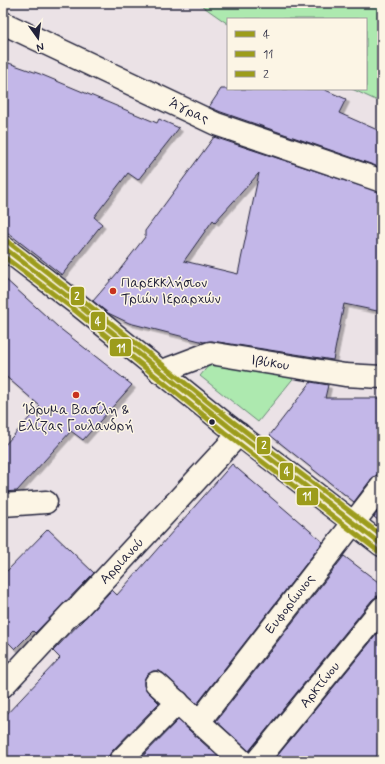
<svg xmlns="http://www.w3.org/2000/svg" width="385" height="764" viewBox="0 0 385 764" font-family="Mynerve,sans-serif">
<defs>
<filter id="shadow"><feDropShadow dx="3.5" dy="3.5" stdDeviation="0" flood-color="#0004"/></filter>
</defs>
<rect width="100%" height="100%" fill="#ebe2e6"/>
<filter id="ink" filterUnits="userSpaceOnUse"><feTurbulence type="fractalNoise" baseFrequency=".025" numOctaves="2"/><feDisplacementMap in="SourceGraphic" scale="8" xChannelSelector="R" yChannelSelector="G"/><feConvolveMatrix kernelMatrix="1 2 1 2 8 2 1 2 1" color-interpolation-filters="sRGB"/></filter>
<g filter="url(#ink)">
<g fill="#ade9af" stroke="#688675">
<path d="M198 3H382V103L352 89H366V19H228V24Z"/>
<path d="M213 360 300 370 258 422 200 376Z"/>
</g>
<g fill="#c3b7e8" stroke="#22223b" fill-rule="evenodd" filter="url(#shadow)">
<path d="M3 61 40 74 157 123 159 119 179 128 138 180 128 173 94 217 102 224 62 275 3 229Z"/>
<path d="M221 89H323L346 99 339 113 382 132V168L221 112 209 107Z"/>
<path d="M214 137 382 193V312L344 304 333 360 212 341 204 342 129 323 108 313 93 301 118 272 145 237V231ZM259 173 238 274 184 261 213 220 215 222Z"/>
<path d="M3 277 58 327 132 385 83 440 71 431 17 491 3 492V447L40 406 3 374Z"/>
<path d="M311 382 328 385 325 398H382V474L377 475 372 478 354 502 270 435Z"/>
<path d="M232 464 323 542 197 704 164 674 159 671H153L147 675 144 680V686L148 692 159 703 111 752 108 758V761H3V718L60 658 53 651 112 590 117 595Z"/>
<path d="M382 506V523L374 517Z"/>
<path d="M48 529 94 573 35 633 33 631 15 649 3 637V575Z"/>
<path d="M344 556 382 585V596H377L372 600 249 751 216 721Z"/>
<path d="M382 628V761H273Z"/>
<path d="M178 720 223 761H138Z"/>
</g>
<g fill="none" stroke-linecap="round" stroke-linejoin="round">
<g stroke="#22223b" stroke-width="25">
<g id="street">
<path d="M3 23 216 124 382 181"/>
<path d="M160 372 210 353 345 375 382 377"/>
<path d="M3 505 46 502"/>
<path d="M156 683 242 761"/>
<path d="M3 686 71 613 78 608 239 434"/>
<path d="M199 722 382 486"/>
<path d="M120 761 178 702"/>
<path d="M257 761 382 608"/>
</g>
</g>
<g stroke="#22223b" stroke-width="25">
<path id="secondary" d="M3 247 76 303 228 426 382 545"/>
</g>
<use href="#street" stroke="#fcf5e5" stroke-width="22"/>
<use href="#secondary" stroke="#fcf5e5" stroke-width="22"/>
<g stroke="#fcf5e5" stroke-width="8">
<path id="bus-1" d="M3 247 76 303 228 426 382 545"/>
</g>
<g stroke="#fcf5e5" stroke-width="8">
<path id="bus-2" d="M3 256 72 308 224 432 378 551"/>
</g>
<g stroke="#fcf5e5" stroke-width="8">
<path id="bus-3" d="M7 241 80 298 232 421 382 536"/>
</g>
<use href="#bus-1" stroke="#9c9c1b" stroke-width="5"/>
<use href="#bus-2" stroke="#9c9c1b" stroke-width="5"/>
<use href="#bus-3" stroke="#9c9c1b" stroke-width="5"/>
</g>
</g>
<g fill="#c8321e" stroke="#fcf5e5" stroke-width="1.5">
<circle cx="113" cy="291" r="4"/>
<circle cx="76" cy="395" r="4"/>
</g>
<circle fill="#22223b" stroke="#fcf5e5" stroke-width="1.5" cx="212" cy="422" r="3.5"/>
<g text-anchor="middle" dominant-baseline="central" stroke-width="3" stroke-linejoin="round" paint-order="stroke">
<g font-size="14" fill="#22223b" stroke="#fcf5e5">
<text transform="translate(189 111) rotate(25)">Άγρας</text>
<text transform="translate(270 363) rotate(9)">Ιβύκου</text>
<text transform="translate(122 561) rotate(-47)">Αρριανού</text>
<text transform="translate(290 604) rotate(-52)">Ευφορίωνος</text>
<text transform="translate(320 685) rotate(-51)">Αρκτίνου</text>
</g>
<g font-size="14" fill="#22223b" stroke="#fcf5e5" text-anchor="start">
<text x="121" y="283">Παρεκκλήσιον<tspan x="121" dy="16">Τριών Ιεραρχών</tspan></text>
<text x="76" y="410" text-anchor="middle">Ίδρυμα Βασίλη &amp;<tspan x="76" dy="16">Ελίζας Γουλανδρή</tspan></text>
</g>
</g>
<g stroke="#fcf5e5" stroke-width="1.5">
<rect x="70" y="286" width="15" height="20" rx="4" fill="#9c9c1b"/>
<rect x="90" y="311" width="16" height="20" rx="4" fill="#9c9c1b"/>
<rect x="109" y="338" width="23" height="19" rx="4" fill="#9c9c1b"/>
<rect x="256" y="436" width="15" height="19" rx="4" fill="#9c9c1b"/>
<rect x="279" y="462" width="15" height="19" rx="4" fill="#9c9c1b"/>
<rect x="296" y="487" width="23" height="19" rx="4" fill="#9c9c1b"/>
</g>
<g font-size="11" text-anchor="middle" font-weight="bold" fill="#fff">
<text x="77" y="300">2</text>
<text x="98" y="325">4</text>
<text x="121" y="352">11</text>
<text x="264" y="449">2</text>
<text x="287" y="475">4</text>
<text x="307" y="500">11</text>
</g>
<rect width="385" height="764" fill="none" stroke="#fcf5e5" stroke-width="16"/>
<rect x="8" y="8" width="369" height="748" fill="none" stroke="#22223b" stroke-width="1.5" filter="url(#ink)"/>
<rect x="227" y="18" width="140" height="72" fill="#fcf5e5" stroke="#a5a1a1"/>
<rect x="235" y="31" width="20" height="6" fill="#9c9c1b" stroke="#a5a1a1"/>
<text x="263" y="38" font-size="12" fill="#22223b">4</text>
<rect x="235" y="51" width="20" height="6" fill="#9c9c1b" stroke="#a5a1a1"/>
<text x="263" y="58" font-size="12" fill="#22223b">11</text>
<rect x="235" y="71" width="20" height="6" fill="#9c9c1b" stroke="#a5a1a1"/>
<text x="263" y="78" font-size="12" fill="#22223b">2</text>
<g transform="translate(38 38) rotate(166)" stroke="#fcf5e5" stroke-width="3" paint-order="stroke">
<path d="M0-3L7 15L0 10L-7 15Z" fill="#22223b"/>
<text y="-6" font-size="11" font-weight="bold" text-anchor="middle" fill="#22223b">N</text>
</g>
</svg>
